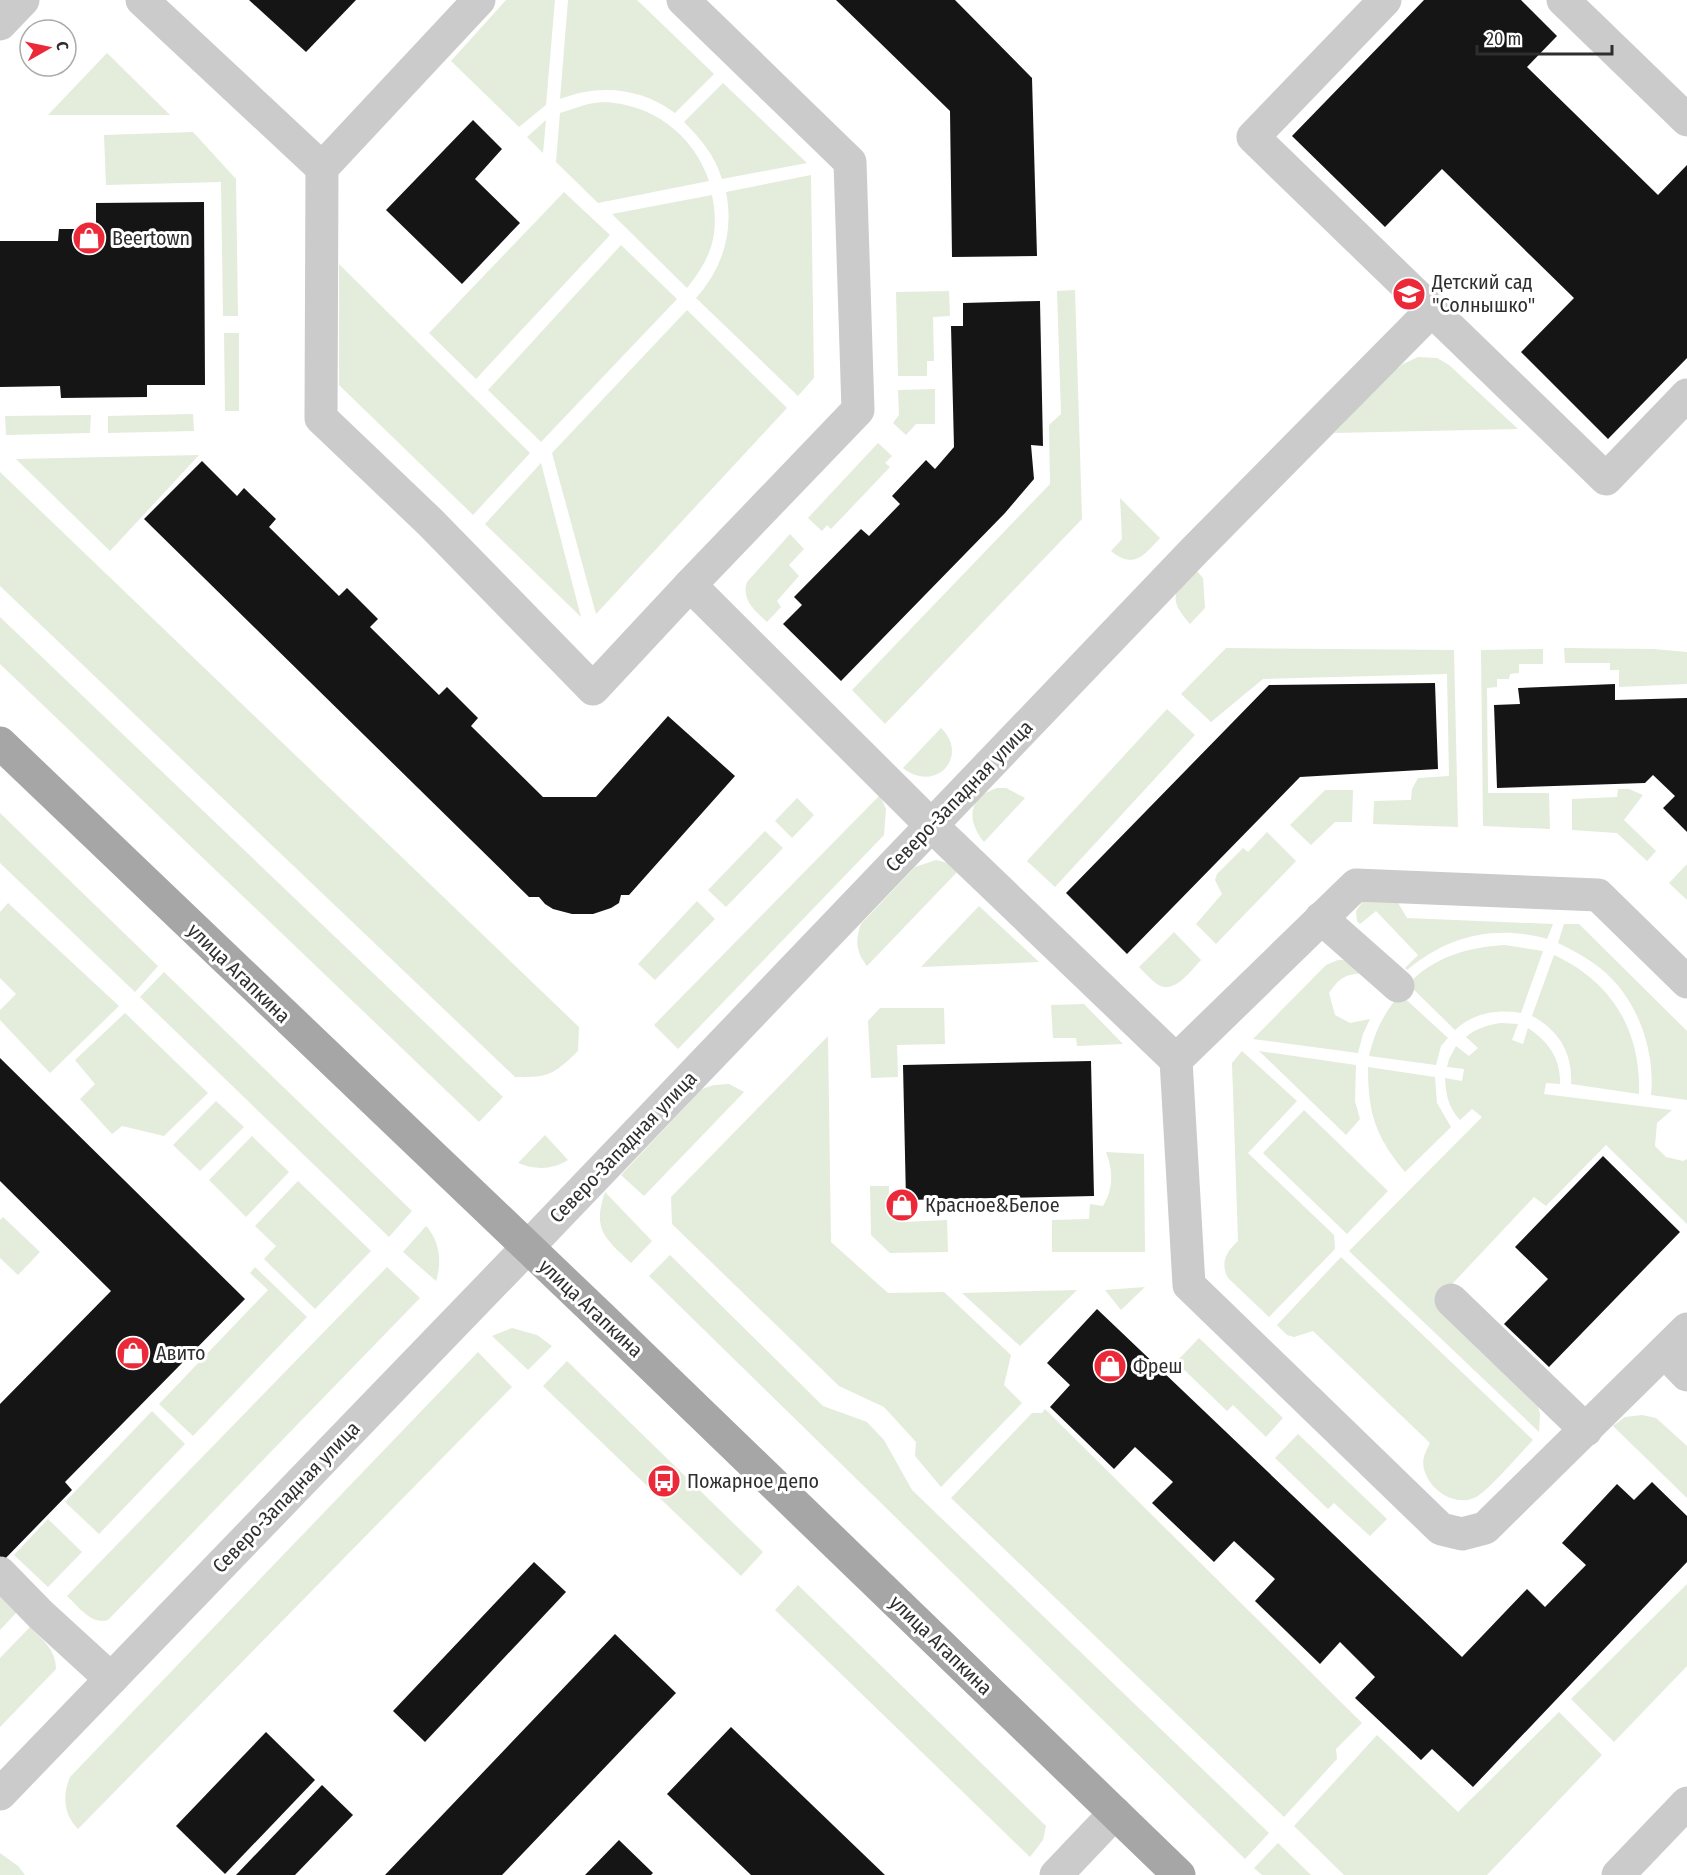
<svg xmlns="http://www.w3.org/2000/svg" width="1687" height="1875" viewBox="0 0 1687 1875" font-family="'Fira Sans Condensed',sans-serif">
<rect width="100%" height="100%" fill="#fff"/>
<g fill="#e4ecdb">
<path d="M506 0H555L546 105 519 127 451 61Z"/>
<path d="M568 0H637L714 74 675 113C640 87 599 84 560 99Z"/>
<path d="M107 53 170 115H48Z"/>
<path d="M723 83 807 163 722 179C715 156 701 139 684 122Z"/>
<path d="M602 102C651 103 693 134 709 181L598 203 556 162 560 113 588 104Z"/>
<path d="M546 120 543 153 527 137Z"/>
<path d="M193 132 236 179 238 316H223L221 182 106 185 104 135Z"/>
<path d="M811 175 814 378 798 396 696 298C723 268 734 231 726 192Z"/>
<path d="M564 192 610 235 476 379 429 333Z"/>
<path d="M712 195C720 234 711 258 687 288L612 214Z"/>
<path d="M621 245 677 299 541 442 488 390Z"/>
<path d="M339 264 530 453 473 515 339 385Z"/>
<path d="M1075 290 1082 519 885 724 852 690 1050 484 1049 425 1061 414 1057 291Z"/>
<path d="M949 291 950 316 933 317 934 361H927V376H898L896 292Z"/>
<path d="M687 310 787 408 596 614 552 453Z"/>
<path d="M224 333H239V411H225Z"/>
<path d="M1418 357 1437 358 1449 365 1518 429 1334 433 1394 371 1403 364Z"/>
<path d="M935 389V424H916L906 435 893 423 899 415 898 390Z"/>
<path d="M193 414 194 431 108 433V416Z"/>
<path d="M91 415 90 433 6 435 5 416Z"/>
<path d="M878 443 892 456 885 463 890 467 831 529 827 525 822 531 808 518Z"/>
<path d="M199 455 110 551 16 459Z"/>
<path d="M541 463 581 617 485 524Z"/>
<path d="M0 472 579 1027 578 1051C554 1074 549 1078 515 1077L0 586Z"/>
<path d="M1120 498 1160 538C1144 555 1134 570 1111 551L1122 539Z"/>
<path d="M790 534 804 549 789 565 799 576 777 601 781 607 767 622C755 611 741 600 747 582Z"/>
<path d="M1194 568 1203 578 1205 608 1190 624C1167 598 1174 592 1194 568Z"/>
<path d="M0 617 503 1097 479 1122 0 664Z"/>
<path d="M1226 648 1454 650 1458 827 1373 824 1374 801 1411 800 1412 789 1418 778 1449 776 1447 674 1263 679 1211 722 1181 694Z"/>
<path d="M1564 648 1653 649 1687 652V684L1619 687V670H1610V663H1565Z"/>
<path d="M1543 649V664H1519V673L1510 674 1509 679H1497V687L1487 688 1488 793H1549L1550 829 1483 826 1481 650Z"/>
<path d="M1167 709 1195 735 1055 887 1027 861Z"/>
<path d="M941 728C970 756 936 794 903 768Z"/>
<path d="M997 788H1006L1025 798 984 842C966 820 968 797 997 788Z"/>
<path d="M1618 789H1629L1643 795 1624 820 1656 851 1647 861 1617 833 1572 830V799L1617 797Z"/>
<path d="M1325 790H1353L1352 822H1335L1311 845 1290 825Z"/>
<path d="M880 795 886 809 884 835 678 1049 654 1025Z"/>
<path d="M797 798 814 815 792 838 775 821Z"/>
<path d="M0 813 158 966 135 992 0 863Z"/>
<path d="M765 831 783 848 726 907 708 890Z"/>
<path d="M1267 832 1296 861 1216 944 1196 924 1222 894 1215 880 1217 874 1243 848 1248 852Z"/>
<path d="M936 860 948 863 959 870 867 966C856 952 855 941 861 924L915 867Z"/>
<path d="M1687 864V900L1669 883Z"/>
<path d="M1364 900 1397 901 1407 918 1553 924 1547 939C1495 924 1447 936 1407 970L1405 968 1418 955 1376 911 1360 924 1357 921 1356 911Z"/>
<path d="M697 901 715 919 655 980 638 964Z"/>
<path d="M8 903 119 1006 50 1073 0 1020V1010L16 994 0 978V912Z"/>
<path d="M979 906 1039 962 921 967Z"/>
<path d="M1564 924H1579L1687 1031V1100L1651 1095C1655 1055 1641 1009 1612 979 1597 963 1578 953 1558 943Z"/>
<path d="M1174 932 1201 960C1191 970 1174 996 1157 984 1151 980 1145 973 1139 967Z"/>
<path d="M1505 945 1543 951 1521 1013C1497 1009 1473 1013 1455 1030L1408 984C1434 957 1468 947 1505 945Z"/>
<path d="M1554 955C1612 982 1641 1030 1639 1094L1571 1084C1573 1054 1559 1030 1532 1016Z"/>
<path d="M1338 960H1347L1367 973C1346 974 1341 976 1329 993L1335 1015 1350 1023 1370 1019 1363 1034 1358 1053 1253 1039 1326 965Z"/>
<path d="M164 972 412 1211 389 1237 140 997Z"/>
<path d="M1400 994 1448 1038 1441 1046 1436 1065 1369 1056C1375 1031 1384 1013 1400 994Z"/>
<path d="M1084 1004 1123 1044 1077 1046 1076 1038H1053L1051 1005Z"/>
<path d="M880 1008H944L945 1044 897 1045 898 1077 871 1078 868 1021Z"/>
<path d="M125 1013 208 1093 164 1136 122 1126 112 1134 80 1099 95 1084 75 1060Z"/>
<path d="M1501 1023 1518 1024 1512 1040 1523 1044 1528 1028C1549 1042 1561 1059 1560 1084L1546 1083 1544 1094 1672 1110 1657 1123 1655 1146 1666 1157 1683 1161 1687 1159V1224L1606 1145 1546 1206 1534 1197 1438 1299 1536 1399 1540 1414 1539 1432 1349 1251 1482 1117 1472 1109 1460 1120C1448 1107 1446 1095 1445 1078L1462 1081 1464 1069 1447 1067 1449 1059 1456 1046 1469 1056 1478 1048 1466 1037C1476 1028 1488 1025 1501 1023Z"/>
<path d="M828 1036 831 1242 888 1293 944 1292 1011 1355 1004 1385 1022 1403 941 1487 915 1456 916 1442 884 1407 839 1386 672 1224 671 1197Z"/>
<path d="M1242 1051 1297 1101 1248 1153 1334 1235 1335 1249 1269 1317 1228 1278C1220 1263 1226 1252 1238 1241L1232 1063Z"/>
<path d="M1259 1051 1356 1065 1355 1101 1360 1119 1346 1135Z"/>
<path d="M1368 1067 1435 1077 1437 1103 1451 1127 1405 1172C1375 1136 1368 1113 1368 1067Z"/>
<path d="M729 1084 744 1092 644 1196 621 1175 702 1089 714 1085Z"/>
<path d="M216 1101 244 1127 200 1171 173 1145Z"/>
<path d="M1304 1110 1388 1191 1347 1234 1263 1153Z"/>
<path d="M545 1135 568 1160C552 1170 535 1170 518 1163Z"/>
<path d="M252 1136 289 1172 246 1217 209 1180Z"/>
<path d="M1106 1152 1144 1154 1145 1252H1052V1220L1089 1219 1090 1204 1103 1206C1114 1188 1113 1171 1106 1152Z"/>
<path d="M298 1181 371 1251 315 1309 264 1259 276 1246 255 1226Z"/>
<path d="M870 1186H889V1194L900 1200 903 1222 947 1220 948 1252 890 1253 871 1235Z"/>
<path d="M605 1192 652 1241 631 1263C605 1238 592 1230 605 1192Z"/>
<path d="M3 1217 40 1252 18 1275 0 1258V1220Z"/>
<path d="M426 1226C440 1241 442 1263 436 1281L403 1252Z"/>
<path d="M670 1255 823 1406 867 1422 884 1440 912 1490 1269 1833 1245 1859 649 1276Z"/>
<path d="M1341 1257 1533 1440C1521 1452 1487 1493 1474 1498 1458 1505 1439 1495 1430 1482 1420 1466 1422 1458 1430 1443L1313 1331 1294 1337 1287 1335 1277 1325Z"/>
<path d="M255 1267 307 1317 193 1436 159 1404 268 1290 250 1273Z"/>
<path d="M387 1267 420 1298 108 1620C91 1625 79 1607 67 1596Z"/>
<path d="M1145 1287 1121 1310 1105 1290Z"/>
<path d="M1077 1290 1020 1346 962 1293Z"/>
<path d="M512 1328 537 1335 552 1346 528 1370 492 1336Z"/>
<path d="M1199 1338 1283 1418 1266 1437 1233 1405 1227 1411 1176 1362Z"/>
<path d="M478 1352 512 1387 78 1829C64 1815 62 1796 70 1777Z"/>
<path d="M567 1361 763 1552 741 1576 543 1386Z"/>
<path d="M1045 1409 1362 1723 1336 1749 1337 1759 1284 1817 951 1498 1032 1413H1042Z"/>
<path d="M152 1411 185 1444 99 1534 65 1502Z"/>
<path d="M1642 1415 1656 1418 1687 1446V1498L1613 1426 1625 1417Z"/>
<path d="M1298 1434 1387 1519 1370 1536 1334 1503 1328 1509 1275 1458Z"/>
<path d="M48 1519 82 1552 48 1587 14 1555Z"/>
<path d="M1687 1584V1666L1614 1742 1571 1699Z"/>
<path d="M798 1585 1046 1826 1043 1840 1030 1857 775 1610Z"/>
<path d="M0 1593 18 1611 0 1630Z"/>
<path d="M30 1627C42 1640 56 1649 56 1669L0 1727V1658Z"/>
<path d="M1559 1712 1602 1755 1487 1875H1344L1294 1826 1377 1735 1458 1812Z"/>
<path d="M1278 1843 1311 1875H1262L1254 1868Z"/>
<path d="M0 1853 18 1866 25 1875H0Z"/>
</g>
<g fill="#151515">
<path d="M249 0H356L306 52Z"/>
<path d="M836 0H955L1032 78 1037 256 952 257 950 111Z"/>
<path d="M1424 0H1521L1557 36 1527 67 1658 195 1687 165V358L1608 439 1521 352 1574 298 1442 169 1385 227 1292 136Z"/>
<path d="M473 120 502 149 475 179 520 223 462 284 386 210Z"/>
<path d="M204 202 205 385H147V397L61 398 60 386 0 387V241H58L59 229H96V203Z"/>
<path d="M1040 301 1043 446 1031 445 1034 479 1005 513 841 681 783 624 802 605 794 597 861 529 869 536 900 504 892 496 926 460 935 469 954 447 951 326H963V303Z"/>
<path d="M202 461 237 496 244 488 276 519 269 527 339 596 347 588 378 619 370 627 439 695 447 687 478 718 471 726 543 797H596L668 716 735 776 629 895H621L619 903 611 908 593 914H572L553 909 545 904 539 897H529L144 519Z"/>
<path d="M1435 683 1438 769 1300 777 1127 954 1066 893 1269 685Z"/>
<path d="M1615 684V700L1687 698V832L1663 808 1675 796 1653 775 1645 783 1497 788 1494 705 1520 704 1518 688Z"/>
<path d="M0 1058 245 1299 65 1482 72 1490 0 1564V1404L111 1291 0 1181Z"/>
<path d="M1091 1061 1094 1196 906 1200 903 1065Z"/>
<path d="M1603 1156 1680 1232 1549 1367 1504 1324 1548 1279 1515 1247Z"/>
<path d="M1097 1309 1462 1657 1527 1589 1545 1607 1586 1565 1562 1543 1617 1484 1634 1500 1652 1482 1687 1516V1562L1473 1787 1432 1749 1421 1760 1355 1698 1375 1677 1340 1642 1320 1664 1255 1601 1275 1579 1234 1541 1214 1562 1152 1503 1173 1482 1135 1447 1114 1469 1050 1407 1070 1385 1047 1363Z"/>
<path d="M534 1562 566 1592 425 1742 393 1711Z"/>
<path d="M615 1634 676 1693 502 1875H385Z"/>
<path d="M731 1727 885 1875H751L667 1794Z"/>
<path d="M266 1732 315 1780 225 1874 176 1826Z"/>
<path d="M322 1785 353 1815 295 1875H236Z"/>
<path d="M619 1840 653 1873 651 1875H585Z"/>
</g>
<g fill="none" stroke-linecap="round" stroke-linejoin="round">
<g stroke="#cbcbcb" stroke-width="33">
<path d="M142 0 322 168"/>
<path d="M479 0 322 168 321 418 430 522 593 689 690 585"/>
<path d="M683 0 850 162 858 410 690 585 931 825 1176 1060"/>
<path d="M1385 0 1253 137 1606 479 1687 395"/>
<path d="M1563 0 1687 120"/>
<path d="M0 24 23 0"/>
<path d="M1321 918 1398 986"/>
<path d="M1687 982 1598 895 1356 885 1176 1060 1189 1285 1441 1529 1462 1534 1485 1528 1687 1329"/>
<path d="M1451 1300 1586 1430"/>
<path d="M1665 1352 1687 1375"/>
<path d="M0 1573 41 1615 111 1679"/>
<path d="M0 1794 527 1248 1194 551 1432 310"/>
<path d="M1056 1875 1115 1813"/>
<path d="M1618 1875 1687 1803"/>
</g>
<path stroke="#a6a6a6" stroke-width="33" d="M0 743 601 1317 1179 1875"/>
</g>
<defs>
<g id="shop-disc" transform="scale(1.725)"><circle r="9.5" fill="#eb2938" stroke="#fff"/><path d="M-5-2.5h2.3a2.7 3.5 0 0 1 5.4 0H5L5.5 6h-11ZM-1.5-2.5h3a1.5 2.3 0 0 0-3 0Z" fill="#fff"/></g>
<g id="school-disc" transform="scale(1.725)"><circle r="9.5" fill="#eb2938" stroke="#fff"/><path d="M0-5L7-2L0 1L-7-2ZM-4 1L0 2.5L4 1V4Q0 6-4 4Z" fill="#fff"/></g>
<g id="bus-disc" transform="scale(1.725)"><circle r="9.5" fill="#eb2938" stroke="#fff"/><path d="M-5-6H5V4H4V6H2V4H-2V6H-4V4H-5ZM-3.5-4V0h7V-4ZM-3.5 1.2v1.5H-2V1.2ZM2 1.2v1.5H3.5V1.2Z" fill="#fff"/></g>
</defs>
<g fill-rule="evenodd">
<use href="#shop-disc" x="89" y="238"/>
<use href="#school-disc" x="1409" y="294"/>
<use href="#shop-disc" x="902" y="1205"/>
<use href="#shop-disc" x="133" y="1353"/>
<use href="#shop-disc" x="1110" y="1366"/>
<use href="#bus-disc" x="664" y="1481"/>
</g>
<g text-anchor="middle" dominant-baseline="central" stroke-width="6" stroke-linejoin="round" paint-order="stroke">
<g font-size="20" fill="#2e2e2e" stroke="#fff" text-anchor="start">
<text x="112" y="238">Beertown</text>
<text x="1432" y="282">Детский сад<tspan x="1432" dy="23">"Солнышко"</tspan></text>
<text x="925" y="1205">Красное&amp;Белое</text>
<text x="156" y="1353">Авито</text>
<text x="1133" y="1366">Фреш</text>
<text x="687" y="1481">Пожарное депо</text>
</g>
<g font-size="20" fill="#2e2e2e" stroke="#fff">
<text transform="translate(959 796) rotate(-46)">Северо-Западная улица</text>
<text transform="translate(239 973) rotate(44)">улица Агапкина</text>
<text transform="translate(623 1147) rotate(-46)">Северо-Западная улица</text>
<text transform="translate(591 1308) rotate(43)">улица Агапкина</text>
<text transform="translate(286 1497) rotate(-46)">Северо-Западная улица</text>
<text transform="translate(941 1645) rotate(44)">улица Агапкина</text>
</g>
</g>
<g transform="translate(48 48) rotate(81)"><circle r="28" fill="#ffffff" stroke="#ababab" stroke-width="1.5"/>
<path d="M0-4.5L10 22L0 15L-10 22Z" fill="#eb2938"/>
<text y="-9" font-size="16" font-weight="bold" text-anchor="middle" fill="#2e2e2e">С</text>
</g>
<path d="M1477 45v9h135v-9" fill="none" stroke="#2e2e2e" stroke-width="3"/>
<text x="1486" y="45" font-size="18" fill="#2e2e2e" stroke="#ffffff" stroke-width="4.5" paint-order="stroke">20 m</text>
</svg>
